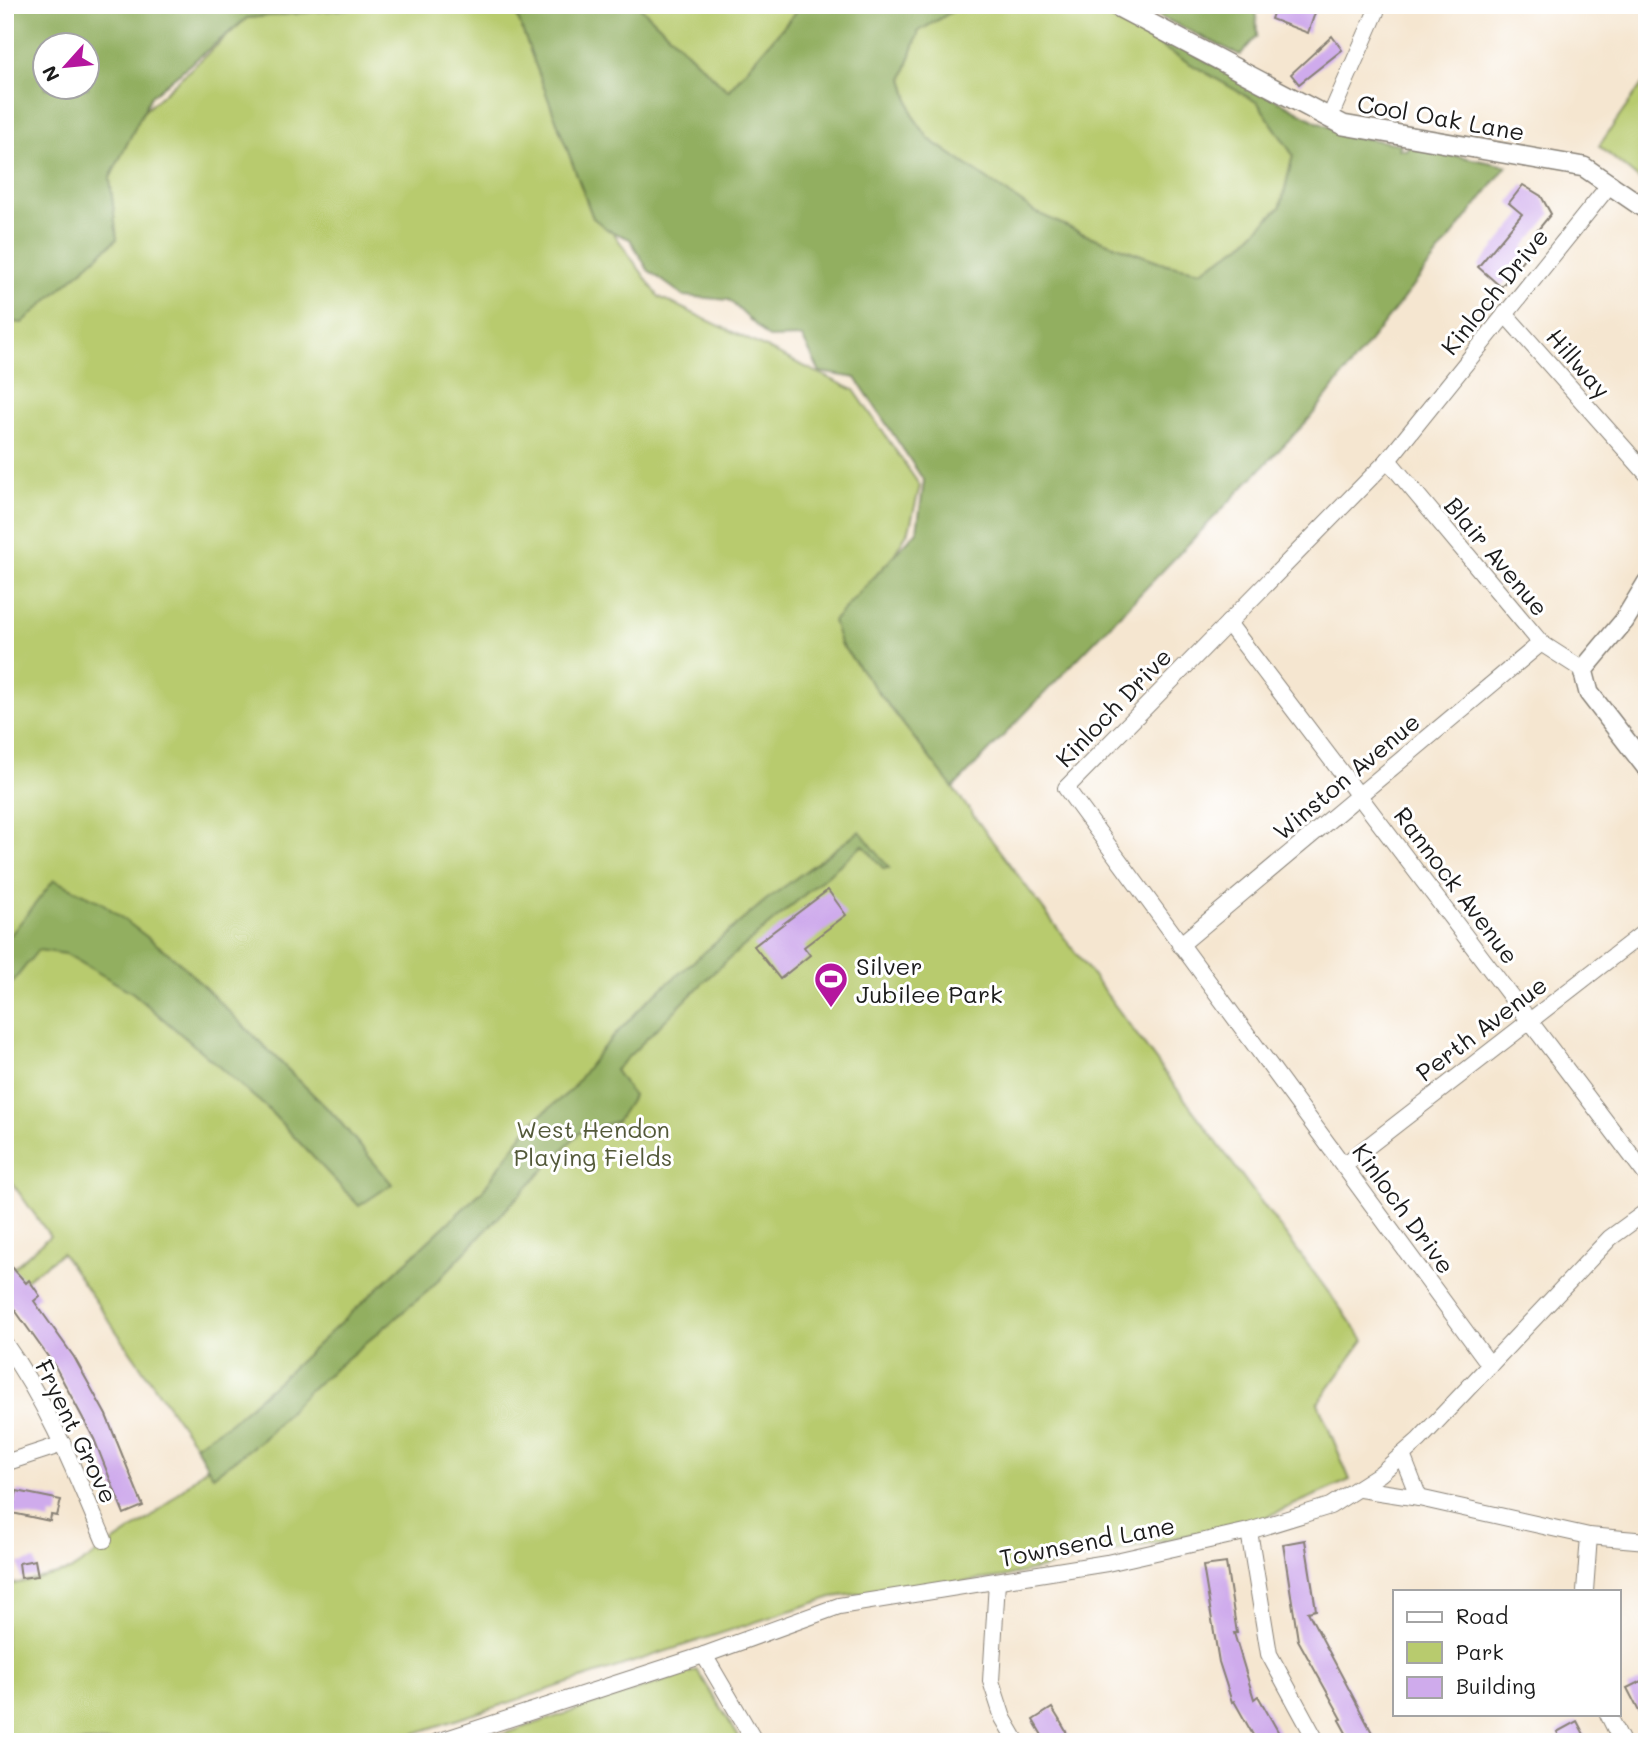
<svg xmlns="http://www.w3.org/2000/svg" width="1652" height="1747" viewBox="0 0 1652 1747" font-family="Mali,sans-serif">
<rect width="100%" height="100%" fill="#fff"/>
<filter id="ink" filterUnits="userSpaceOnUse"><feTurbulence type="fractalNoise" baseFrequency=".0143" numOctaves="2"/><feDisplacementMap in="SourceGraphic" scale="14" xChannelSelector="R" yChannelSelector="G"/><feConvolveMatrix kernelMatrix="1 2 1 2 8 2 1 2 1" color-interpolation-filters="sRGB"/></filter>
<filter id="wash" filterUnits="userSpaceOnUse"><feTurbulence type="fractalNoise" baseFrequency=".00686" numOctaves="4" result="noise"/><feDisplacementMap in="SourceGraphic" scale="28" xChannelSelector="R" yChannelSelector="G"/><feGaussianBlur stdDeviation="1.57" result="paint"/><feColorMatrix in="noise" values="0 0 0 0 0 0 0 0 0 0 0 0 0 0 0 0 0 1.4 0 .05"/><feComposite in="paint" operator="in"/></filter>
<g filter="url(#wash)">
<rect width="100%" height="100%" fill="#f5e6d0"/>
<g fill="#b8cb6e" stroke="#6a7445" stroke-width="2">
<path d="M388 5H513L593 218 610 228 659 297 854 390 920 486 909 530 840 643 953 788 1364 1340 1318 1403 1350 1480 1264 1518 1003 1577 832 1597 388 1742H5V1586L70 1571 153 1516 209 1465 62 1253 5 1295V1275L50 1236 5 1173V237L247 18Z"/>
<path d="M638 5H802L728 91Z"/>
<path d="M963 5H1058L1073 9 1075 5H1104L1112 9 1108 16 1258 103 1293 155 1281 206 1243 244 1201 271 1166 264 1086 235 1034 212 929 139 913 116 903 78 919 31Z"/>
<path d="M1647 77V186L1599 146Z"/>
<path d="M697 1670 742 1742H480Z"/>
</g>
<g fill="#92af61" stroke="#57663e" stroke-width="2" fill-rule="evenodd">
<path d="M5 5H388L247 18 151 96 110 178 117 239 22 323 5 321ZM46 46H88V88H46Z"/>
<path d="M513 5H638L728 91 802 5H963L919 31 903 78 913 116 929 139 1035 212 1086 235 1166 264 1201 271 1243 244 1281 206 1293 155 1258 103 1108 16 1112 9 1317 122 1350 136 1401 144 1399 149 1407 150 1408 146 1507 166 1309 419 953 788 840 643 833 621 917 531 924 481 856 378 820 372 802 337 769 338 729 300 684 296 648 270 630 239 608 230 593 218Z"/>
<path d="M1136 5H1256L1257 36 1240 55Z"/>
<path d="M860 831 889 868H883L863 845 717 969 615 1070 633 1096 617 1121 579 1133 428 1291 307 1392 263 1439 213 1476 195 1445 230 1423 288 1372 482 1191 530 1124 570 1091 600 1051 648 1000 766 900Z"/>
<path d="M54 880 101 902 176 959 336 1117 392 1184 359 1206 267 1108 133 993 66 954 38 950 5 992V942Z"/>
</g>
<g id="blocks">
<g fill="#cfabec">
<path d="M1276 5H1305L1316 10 1308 33 1271 19Z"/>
<path d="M1332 36 1342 50 1299 84 1291 74Z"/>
<path d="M1523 185 1541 196 1551 214 1523 248 1528 253 1501 287 1478 267 1522 214 1509 203Z"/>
<path d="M828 890 846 915 804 947 810 955 780 979 754 946Z"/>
<path d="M5 1259 26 1283 29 1280 40 1296 34 1301 74 1357 106 1415 143 1506 124 1514 94 1439 56 1368 5 1296Z"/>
<path d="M17 1491 61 1500 57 1516 51 1515 50 1521 12 1513Z"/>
<path d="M1305 1540 1316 1610 1308 1612 1377 1742H1351L1339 1720 1342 1719 1298 1640 1283 1544Z"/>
<path d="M35 1560 38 1576 21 1578 19 1563Z"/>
<path d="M1226 1563 1237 1633H1234L1254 1699 1258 1696 1284 1742H1257L1234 1701 1232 1702 1219 1662 1203 1566Z"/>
<path d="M1647 1678V1727L1627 1688Z"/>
<path d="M1052 1708 1060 1721 1072 1742H1046L1033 1720Z"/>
<path d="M1577 1721 1588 1742H1562L1557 1732Z"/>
</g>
</g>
</g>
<g filter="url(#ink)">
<use href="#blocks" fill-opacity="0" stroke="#888176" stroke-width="2"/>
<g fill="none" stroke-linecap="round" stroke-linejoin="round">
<g stroke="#888176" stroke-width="18">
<g id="minor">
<path d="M1329 119 1376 12 1375 5"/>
<path d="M1505 314 1647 474"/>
<path d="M1388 460 1541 643 1583 670"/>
<path d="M1228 623 1647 1176"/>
<path d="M1180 945 1541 643"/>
<path d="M1344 1165 1647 930"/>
<path d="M5 1344C48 1404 75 1472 104 1540"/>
<path d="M1490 1365 1066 788 1388 460 1611 183"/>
<path d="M1402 1455 1419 1498"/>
<path d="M5 1463 63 1444"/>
<path d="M1360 1489 1419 1498 1589 1536 1647 1541"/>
<path d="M1249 1531 1269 1654 1317 1742"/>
<path d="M997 1582 991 1681 1003 1718 1017 1742"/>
<path d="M1585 1591 1589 1536"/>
<path d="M704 1655 755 1742"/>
<path d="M1608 1714 1622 1742"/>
<path d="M437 1742 704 1655 839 1606 1107 1563 1249 1531 1330 1506 1380 1474 1419 1440 1610 1238 1647 1211"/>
</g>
</g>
<g stroke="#888176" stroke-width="22">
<g id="tertiary">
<path d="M1115 5 1343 125 1584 167 1647 210"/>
<path d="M1647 583 1624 621 1583 670 1589 693 1647 768"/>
</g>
</g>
<use href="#minor" stroke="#fff" stroke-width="16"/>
<use href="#tertiary" stroke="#fff" stroke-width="19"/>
</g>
</g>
<defs>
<g id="stadium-pin" transform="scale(1.75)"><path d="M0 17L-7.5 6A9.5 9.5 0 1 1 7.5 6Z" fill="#b5179e" stroke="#fff"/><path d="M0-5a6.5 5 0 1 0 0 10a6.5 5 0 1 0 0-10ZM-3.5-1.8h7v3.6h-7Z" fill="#fff"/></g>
</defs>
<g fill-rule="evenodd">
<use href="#stadium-pin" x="831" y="979"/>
</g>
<g text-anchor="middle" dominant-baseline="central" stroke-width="6" stroke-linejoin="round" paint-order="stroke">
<g font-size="24" fill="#1c1c1c" stroke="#fff">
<text transform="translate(1441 117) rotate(10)">Cool Oak Lane</text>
<text transform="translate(1494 291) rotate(-51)">Kinloch Drive</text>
<text transform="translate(1579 363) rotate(49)">Hillway</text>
<text transform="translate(1497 556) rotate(50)">Blair Avenue</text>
<text transform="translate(1113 707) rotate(-46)">Kinloch Drive</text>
<text transform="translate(1346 776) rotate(-40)">Winston Avenue</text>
<text transform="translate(1457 885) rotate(53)">Rannock Avenue</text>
<text transform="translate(1481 1028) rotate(-37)">Perth Avenue</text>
<text transform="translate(1404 1208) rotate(54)">Kinloch Drive</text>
<text transform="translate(77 1431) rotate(64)">Fryent Grove</text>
<text transform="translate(1087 1541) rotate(-11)">Townsend Lane</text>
</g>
<g font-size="24" fill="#1c1c1c" stroke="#fff" text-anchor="start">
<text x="856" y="965">Silver<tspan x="856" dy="28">Jubilee Park</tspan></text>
</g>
<g font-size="24" fill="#535939" stroke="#fff">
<text x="593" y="1128">West Hendon<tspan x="593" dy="28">Playing Fields</tspan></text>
</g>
</g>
<rect width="1652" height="1747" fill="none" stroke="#fff" stroke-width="28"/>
<rect x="1393" y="1590" width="228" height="126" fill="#ffffff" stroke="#a4a4a4" stroke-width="2"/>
<rect x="1407" y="1612" width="35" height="10" fill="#ffffff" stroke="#a4a4a4" stroke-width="2"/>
<text x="1456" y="1624" font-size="21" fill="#1c1c1c">Road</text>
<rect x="1407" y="1642" width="35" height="21" fill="#b8cb6e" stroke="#a4a4a4" stroke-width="2"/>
<text x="1456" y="1660" font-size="21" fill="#1c1c1c">Park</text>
<rect x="1407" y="1677" width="35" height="21" fill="#cfabec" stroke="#a4a4a4" stroke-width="2"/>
<text x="1456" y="1694" font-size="21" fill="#1c1c1c">Building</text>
<g transform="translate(66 66) rotate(243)"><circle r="33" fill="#ffffff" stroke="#a4a4a4" stroke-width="2"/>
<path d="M0-5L12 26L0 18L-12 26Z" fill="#b5179e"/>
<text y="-10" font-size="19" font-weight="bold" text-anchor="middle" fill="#1c1c1c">N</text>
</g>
</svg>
